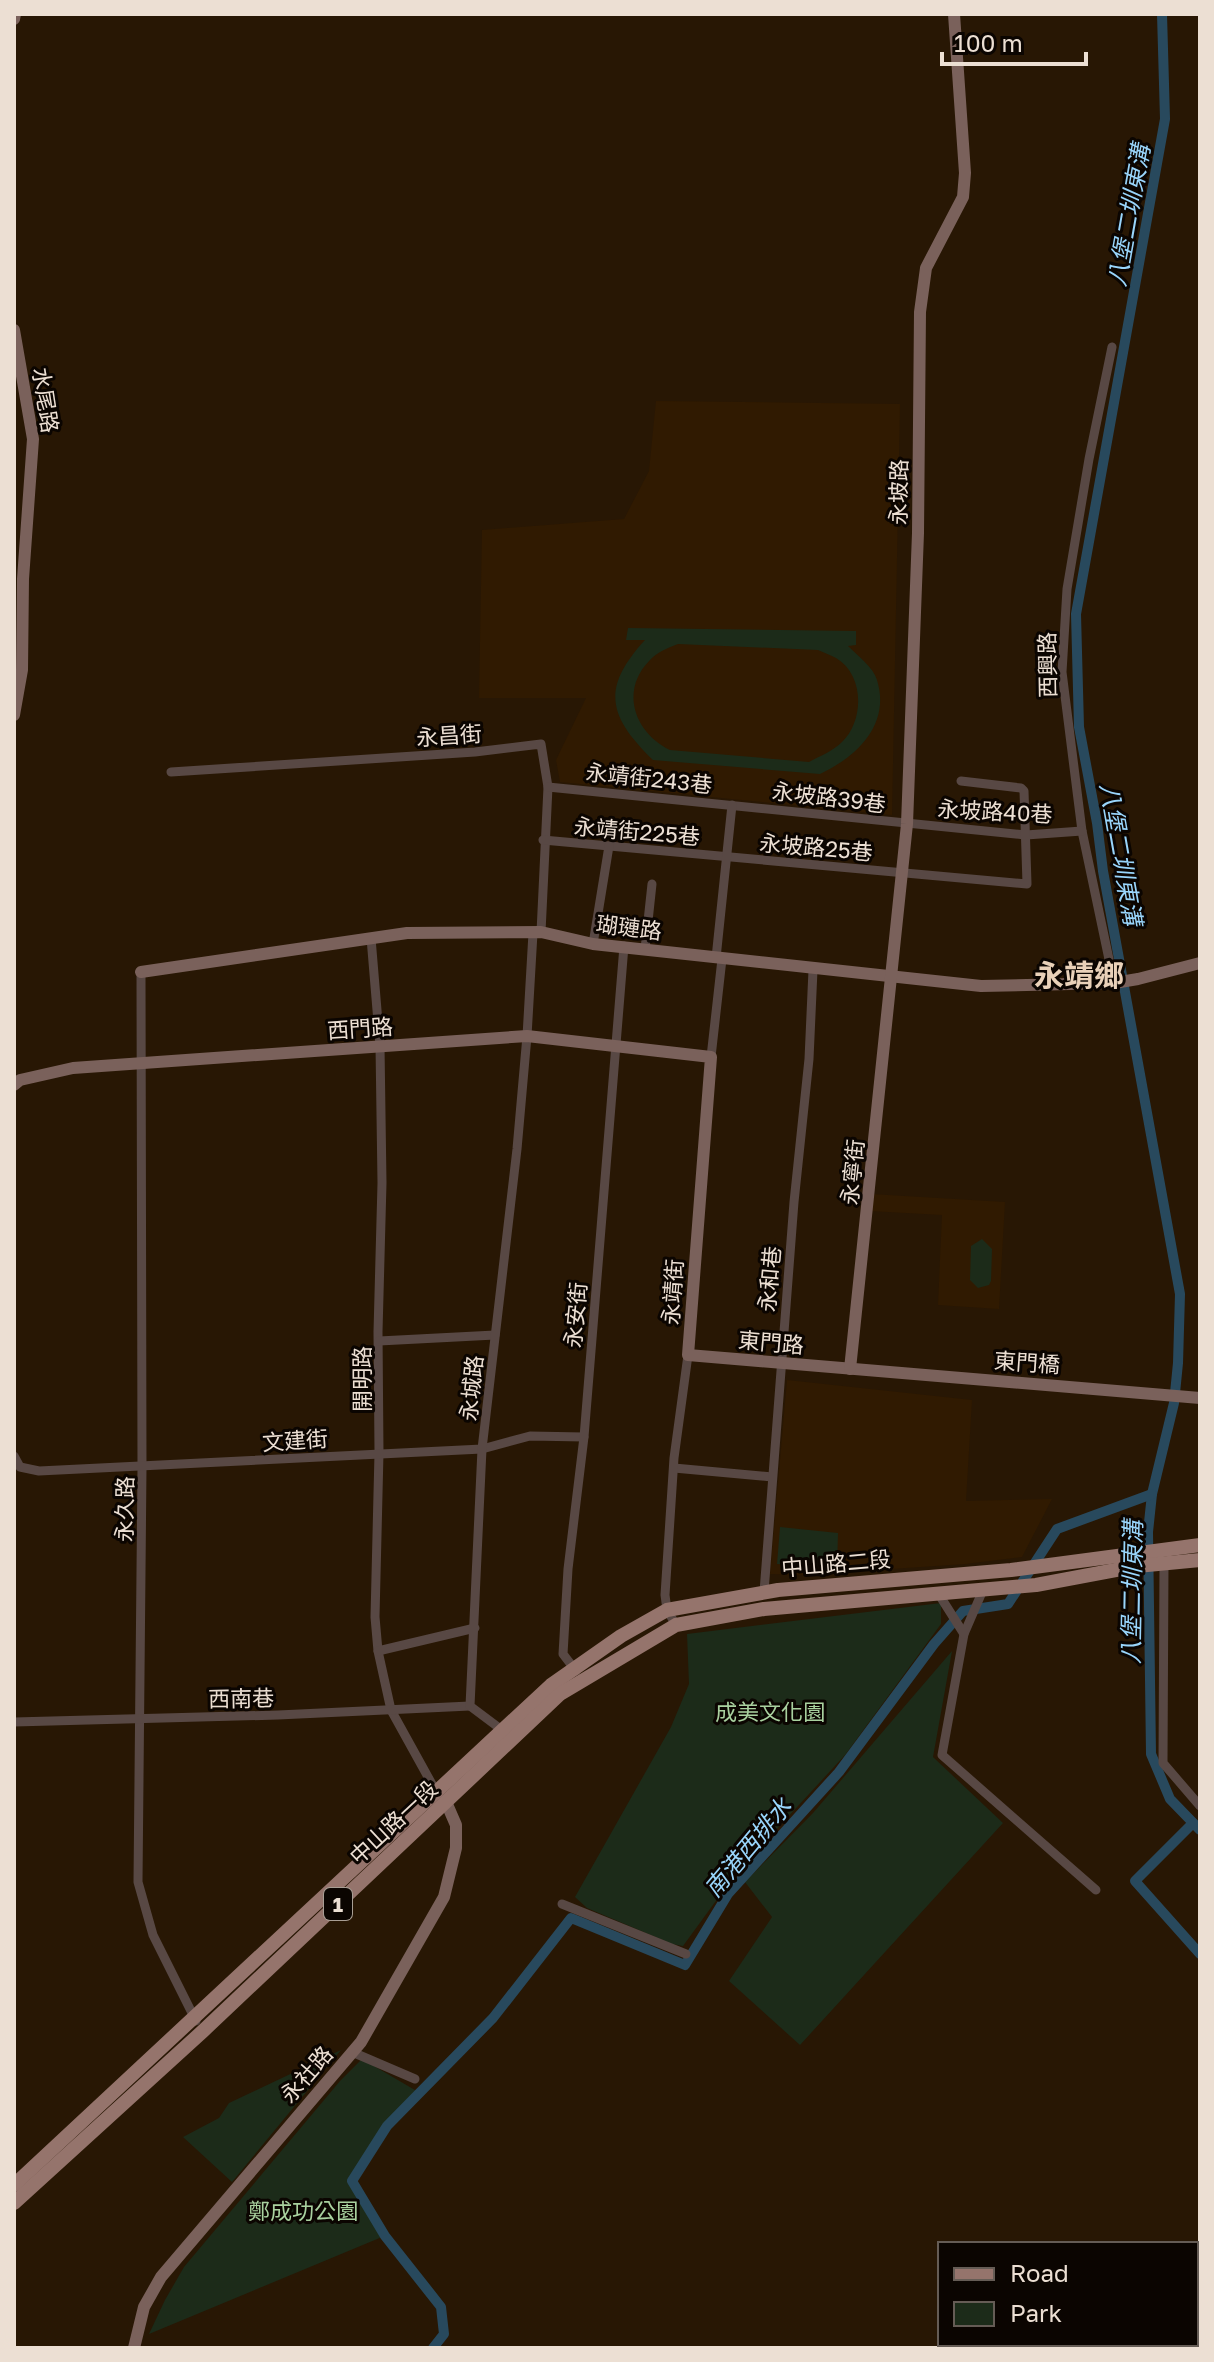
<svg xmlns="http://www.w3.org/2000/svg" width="1214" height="2362" viewBox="0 0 1214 2362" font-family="'Golos Text','Noto Sans TC',sans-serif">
<rect width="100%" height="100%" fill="#281704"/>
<g fill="#301a01">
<path d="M656 401 900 404 892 815 560 782 556 760 586 698H479L482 530 624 519 649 471Z"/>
<path d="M871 1194 1005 1202 999 1309 938 1305 942 1215 870 1211Z"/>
<path d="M787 1380 972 1400 966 1501 1052 1499 1022 1557 965 1564 803 1575 770 1574Z"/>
</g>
<g fill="#1c2b19" fill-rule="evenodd">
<path d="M628 628 856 631V645L848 646C858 656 873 667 877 680 891 725 856 757 820 774L653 760C609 717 600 689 645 640H626ZM678 644 818 650C824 653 831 655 836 658 865 675 864 721 842 742 833 751 820 756 809 762L670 750C635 733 619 691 650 660 657 652 668 648 678 644Z"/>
<path d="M982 1239 992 1249 991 1281 989 1285 978 1288 970 1280 971 1246Z"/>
<path d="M780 1527 838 1533 837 1568 777 1564Z"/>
<path d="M941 1603V1624L845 1755 737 1872 683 1946 672 1944 587 1908 575 1897 671 1727 689 1684 687 1634Z"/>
<path d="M952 1651 933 1757 1003 1823 800 2045 729 1981 772 1917 745 1882 813 1813Z"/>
<path d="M341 2050 232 2182 183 2137 219 2118 229 2103Z"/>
<path d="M362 2059 420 2093 387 2126 352 2180 382 2237 149 2334 165 2300 184 2267 340 2081Z"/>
</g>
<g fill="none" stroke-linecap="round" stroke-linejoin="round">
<g stroke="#28495d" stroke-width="10">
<path d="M1162 14 1165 119 1076 614 1079 727 1097 823 1103 871 1180 1294 1178 1363 1174 1403 1152 1494 1148 1532 1151 1754 1170 1799 1200 1830"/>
<path d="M1193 1823 1135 1881 1200 1954"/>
<path d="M433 2348 444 2334 441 2307 385 2236 352 2181 387 2126 493 2018 571 1918 685 1965 728 1894 839 1772 934 1644 963 1611 1008 1604 1057 1529 1152 1494"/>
</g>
<g stroke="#584844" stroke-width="9">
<path d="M1112 347 1089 459 1067 589 1062 672 1082 831 1114 983"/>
<path d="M171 772 475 752 541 744 548 787 541 932"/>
<path d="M548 787 1026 835 1082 831"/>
<path d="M543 840 1027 884 1024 791 1021 788 961 781"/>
<path d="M371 938 380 1046 382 1183 378 1332 379 1453 375 1617 378 1651 391 1710 438 1795"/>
<path d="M593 944 609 846"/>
<path d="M645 949 652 884"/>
<path d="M716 958 732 805"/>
<path d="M141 972 142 1468 138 1882 153 1935 196 2021"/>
<path d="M711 1057 722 959"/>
<path d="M379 1341 495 1335"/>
<path d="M14 1456 20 1467 39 1471 482 1449 530 1436 584 1437"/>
<path d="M674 1468 772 1477"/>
<path d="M1164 1563 1163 1763 1200 1806"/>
<path d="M983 1590 964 1634 942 1755 1096 1890"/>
<path d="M764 1592 794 1202 809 1059 813 970"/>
<path d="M938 1593 964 1634"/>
<path d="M676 1625 667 1610 665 1595 674 1458 688 1355"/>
<path d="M378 1651 475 1628"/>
<path d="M576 1671 563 1654 568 1569 584 1437 624 946"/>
<path d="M14 1722 278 1715 470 1706"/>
<path d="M502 1730 470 1706 482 1449 517 1149 527 1036 533 933"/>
<path d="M562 1904 686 1954"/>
<path d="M352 2052 415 2079"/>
</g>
<g stroke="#7a615b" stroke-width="12">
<path d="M14 19 15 14"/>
<path d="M14 330 33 439 23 579 22 670 14 715"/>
<path d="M141 972 407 933 541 932 593 944 981 986 1114 983 1138 979 1200 963"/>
<path d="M14 1085 20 1080 73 1068 527 1036 711 1057 688 1355 1200 1398"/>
<path d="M850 1369 907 824 918 533 920 312 926 268 963 197 965 173 954 14"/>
<path d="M134 2348 144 2307 161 2277 361 2042 444 1897 456 1848V1825L446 1802"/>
</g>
<g stroke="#95746c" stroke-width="14">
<path d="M14 2185 551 1685 621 1636 667 1610 778 1590 1011 1570 1200 1545"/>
<path d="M14 2203 203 2031 560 1694 676 1625 764 1609 1036 1585 1137 1566 1200 1560"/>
</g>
</g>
<g text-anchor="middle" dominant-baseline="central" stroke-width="6" stroke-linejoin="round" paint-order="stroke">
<rect fill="#0b0501" stroke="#a89e94" stroke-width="2" x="324" y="1888" width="28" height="32" rx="6"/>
<g font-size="20" font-weight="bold" fill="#ecdfd3">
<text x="338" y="1904">1</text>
</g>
<g font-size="22" fill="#ecdfd3" stroke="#0b0501">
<text transform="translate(46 400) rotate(81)">水尾路</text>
<text transform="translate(898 492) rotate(-89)">永坡路</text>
<text transform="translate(1047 665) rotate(-91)">西興路</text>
<text transform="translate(449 735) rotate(-4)">永昌街</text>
<text transform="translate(649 778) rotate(6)">永靖街243巷</text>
<text transform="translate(829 797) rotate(7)">永坡路39巷</text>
<text transform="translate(995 811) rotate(3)">永坡路40巷</text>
<text transform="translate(637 831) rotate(5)">永靖街225巷</text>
<text transform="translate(816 847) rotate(5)">永坡路25巷</text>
<text transform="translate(629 927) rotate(7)">瑚璉路</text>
<text transform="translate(360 1028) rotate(-4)">西門路</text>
<text transform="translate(852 1172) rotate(-84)">永寧街</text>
<text transform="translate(769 1279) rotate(-85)">永和巷</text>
<text transform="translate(672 1292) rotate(-86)">永靖街</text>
<text transform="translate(575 1315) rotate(-85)">永安街</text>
<text transform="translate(771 1342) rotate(5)">東門路</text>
<text transform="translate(1027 1362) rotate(4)">東門橋</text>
<text transform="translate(361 1379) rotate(-90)">開明路</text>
<text transform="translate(471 1388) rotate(-84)">永城路</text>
<text transform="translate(295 1440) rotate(-4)">文建街</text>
<text transform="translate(124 1509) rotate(-89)">永久路</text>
<text transform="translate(836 1563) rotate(-5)">中山路二段</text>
<text transform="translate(241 1698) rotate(-1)">西南巷</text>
<text transform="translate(393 1822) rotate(-43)">中山路一段</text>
<text transform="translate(306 2074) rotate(-49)">永社路</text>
</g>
<g font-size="22" fill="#a9d19f" stroke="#0b0501">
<text x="770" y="1711">成美文化園</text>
<text x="303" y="2210">鄭成功公園</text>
</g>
<g font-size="24" font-style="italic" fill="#99d5fb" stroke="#0b0501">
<text transform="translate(1128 215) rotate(-80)">八堡二圳東溝</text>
<text transform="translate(1122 854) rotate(80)">八堡二圳東溝</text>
<text transform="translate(1131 1592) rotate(-89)">八堡二圳東溝</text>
<text transform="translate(747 1847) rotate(-50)">南港西排水</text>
</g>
<g font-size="30" font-weight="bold" fill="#e9d1b9" stroke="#0b0501">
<text x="1079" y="975">永靖鄉</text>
</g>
</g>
<rect width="1214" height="2362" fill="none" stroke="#ecdfd3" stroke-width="32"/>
<rect x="938" y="2242" width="260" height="104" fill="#0b0501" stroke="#655c55" stroke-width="2"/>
<rect x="954" y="2268" width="40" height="12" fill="#95746c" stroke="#655c55" stroke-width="2"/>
<text x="1010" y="2282" font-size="24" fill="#ecdfd3">Road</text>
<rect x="954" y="2302" width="40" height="24" fill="#1c2b19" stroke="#655c55" stroke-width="2"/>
<text x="1010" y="2322" font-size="24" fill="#ecdfd3">Park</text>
<path d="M942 52v12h144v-12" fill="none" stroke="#ecdfd3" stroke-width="4"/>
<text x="954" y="52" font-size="24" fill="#ecdfd3" stroke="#0b0501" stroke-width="6" paint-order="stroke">100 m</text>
</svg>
